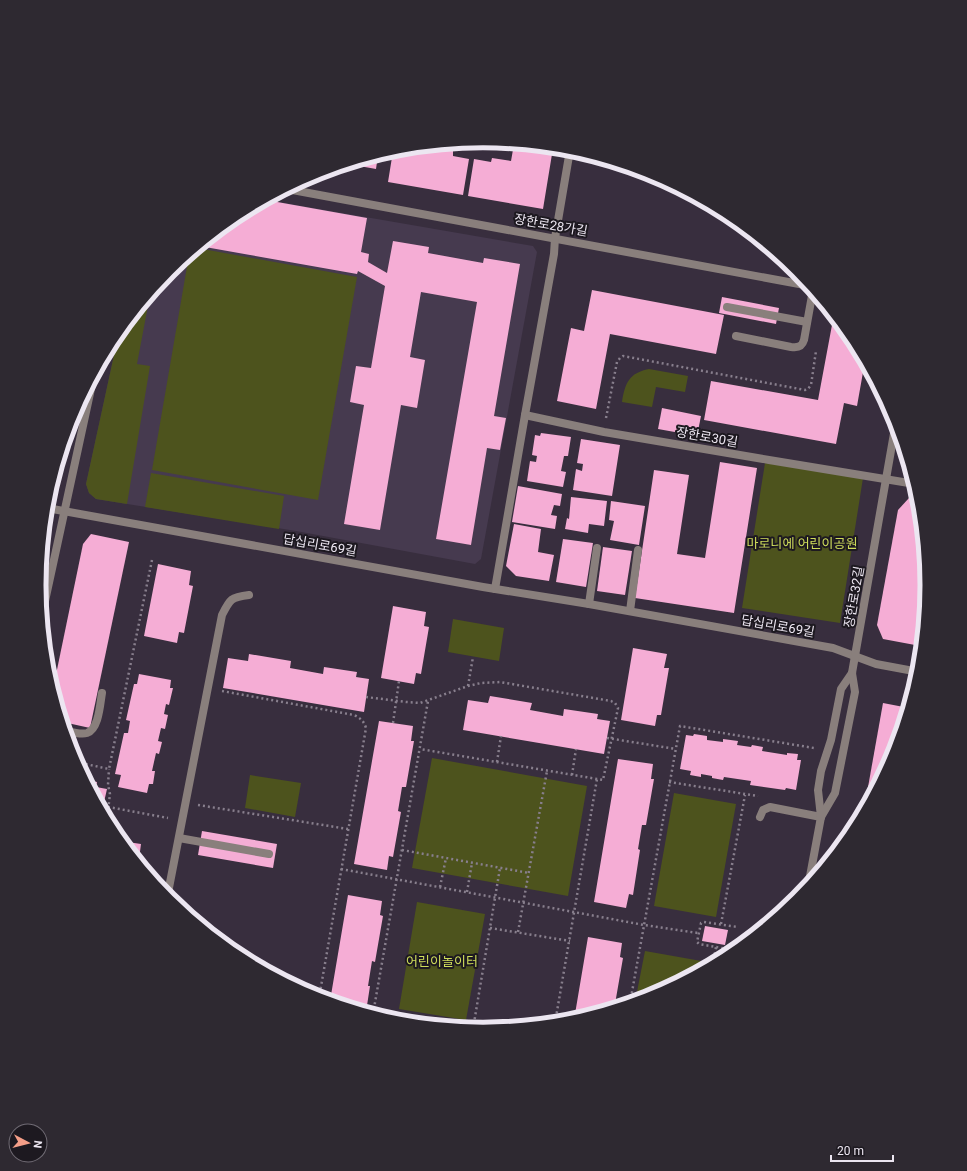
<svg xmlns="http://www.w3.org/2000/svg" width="967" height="1171" viewBox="0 0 967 1171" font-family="Roboto,'Noto Sans KR',sans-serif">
<rect width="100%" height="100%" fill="#382e3e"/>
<path fill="#463a4f" d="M267 200 533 246 537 252 481 559 475 564 296 531 96 499 89 493 86 484 119 332 169 271 237 216Z"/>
<g fill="#4d531d">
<path d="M197 248 357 277 318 500 152 470 189 255Z"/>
<path d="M150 295 137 364 150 366 127 504 96 499 89 493 86 484 119 332Z"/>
<path d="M649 369 688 376 685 392 656 387 652 407 622 402C625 383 629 373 649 369Z"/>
<path d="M765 463 863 478 840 623 742 608Z"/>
<path d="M151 473 284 496 279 529 145 507Z"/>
<path d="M453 619 504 628 499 661 448 652Z"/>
<path d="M432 758 587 786 568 896 412 868Z"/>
<path d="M250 775 301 783 295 817 245 808Z"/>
<path d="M674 793 736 804 716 917 654 906Z"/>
<path d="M417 902 485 914 466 1020 399 1009Z"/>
<path d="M645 951 707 962 706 968 653 996 635 1002Z"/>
</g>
<g fill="#f5add5">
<path d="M450 144 449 150 453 151V156L469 159 463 195 388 182 393 151Z"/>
<path d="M514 144 553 148 543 209 468 196 474 159 491 162 492 158 511 161Z"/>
<path d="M378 155 376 169 348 164 354 163Z"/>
<path d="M266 200 367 218 361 252 369 254 368 262 387 273 393 241 429 247 428 253 483 263 484 258 520 264 494 416 506 418 500 450 487 448 471 545 436 539 477 302 421 292 410 357 425 360 417 408 401 405 380 530 344 524 364 405 350 402 356 366 371 368 385 286 358 271 357 274 205 247 206 241 237 216Z"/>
<path d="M592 290 724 315 716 354 610 334 596 409 557 401 571 328 584 331Z"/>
<path d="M722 297 779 308 776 324 719 313Z"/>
<path d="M832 325 844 328 853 339 865 361 857 406 844 403 836 444 704 420 711 381 818 400Z"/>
<path d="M662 408 701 416 697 436 658 429Z"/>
<path d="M541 433 571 437 568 456H564L561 471 566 472 563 487 527 481 530 461 536 462 537 456 532 455 535 435 540 436Z"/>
<path d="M581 439 620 445 612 496 573 490 576 469 582 471 583 464 577 463Z"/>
<path d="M720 462 757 468 734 613 635 598 654 470 689 475 677 554 705 558Z"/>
<path d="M518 486 562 494 560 506 554 505 551 515 557 516 555 529 512 522Z"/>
<path d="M571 497 607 501 604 526 589 524 588 533 565 529 567 518 569 519Z"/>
<path d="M909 498 920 500 927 581 915 645 883 639 877 625 898 510Z"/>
<path d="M611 501 645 506 639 545 610 540 614 521 609 520Z"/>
<path d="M514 524 541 529 538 552 554 555 549 581 516 576 506 566Z"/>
<path d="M91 534 129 542 90 728 63 722 53 689 83 544Z"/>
<path d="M563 539 593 543 586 587 556 582Z"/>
<path d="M603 547 632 551 625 595 597 591Z"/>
<path d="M158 564 191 571 189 585 193 586 184 633 179 632 177 643 144 636Z"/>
<path d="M393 606 426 612 424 626 429 627 421 674 416 673 414 684 381 678Z"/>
<path d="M633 648 667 654 664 668H669L661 715H657L655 726 621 720Z"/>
<path d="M249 654 291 661 290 668 323 674 324 667 357 672 356 677 369 679 364 712 223 688 228 658 248 661Z"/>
<path d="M139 674 171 680 170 688H173L169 705 166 704 164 714 168 715 165 729 161 728 158 741 162 742 159 754 156 753 152 771H155L153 784H149L147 793 118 787 121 775 115 774 124 733H128L130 721 126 720 134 684H137Z"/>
<path d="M490 696 532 703 530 710 563 716 564 709 598 714 597 719 610 721 604 754 463 730 468 700 488 703Z"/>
<path d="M883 703 909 708 894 756 868 804H865Z"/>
<path d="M379 721 413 726 411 741H414L406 787H402L398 811 401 812 393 857 389 856 387 870 354 864Z"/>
<path d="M694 734 707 736V740L723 742V739L738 741 737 745 751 747 752 745 763 747 762 751 787 755V753L798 754 797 760H801L796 790 786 788 785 790 750 785 751 781 724 777 723 780 712 778V776L701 774V777L690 775 691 771 680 769 686 735 693 736Z"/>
<path d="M618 759 653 764 651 779H654L646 825H642L638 849 640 850 633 895 629 894 626 908 594 902Z"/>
<path d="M86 780 97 782 96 787 107 789 102 811Z"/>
<path d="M202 831 277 844 273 868 198 855Z"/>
<path d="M121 841 141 844 139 859H142L141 865Z"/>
<path d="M348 895 382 901 380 915 383 916 375 962 372 961 368 986H370L366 1012 330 1001Z"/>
<path d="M705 926 728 930 725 945 702 941Z"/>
<path d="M588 937 622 943 620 957 623 958 615 1004 611 1003 610 1009 574 1020Z"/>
</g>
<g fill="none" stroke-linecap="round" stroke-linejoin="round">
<g stroke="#887f8d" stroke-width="2.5" stroke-dasharray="2 3" stroke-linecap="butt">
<path d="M606 418 617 362 620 358 623 356 805 390 808 389 811 385 816 351"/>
<path d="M916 651 927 593"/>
<path d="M468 686 473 657"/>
<path d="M222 691 354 715C360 718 364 721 366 728L319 998"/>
<path d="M366 697 406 702 420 703 468 686 481 683 500 682 611 701 615 703 618 708 617 713 603 780 420 749"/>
<path d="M393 723 399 681"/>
<path d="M607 738 676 749"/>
<path d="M76 762 109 769 152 560"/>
<path d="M497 762 501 736"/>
<path d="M572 775 576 749"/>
<path d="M669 782 758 796"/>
<path d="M198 805 348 829"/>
<path d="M103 806 168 818"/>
<path d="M107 819 110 794 108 785 109 769"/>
<path d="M402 850 529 873"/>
<path d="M341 869 644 925 698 933"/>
<path d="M440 887 446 858"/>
<path d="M467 892 472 863"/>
<path d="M721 924 745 795"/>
<path d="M490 928 570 941"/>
<path d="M518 932 547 771"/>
<path d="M733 950 699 944 697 942 701 923 704 922 738 927"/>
<path d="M713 964 716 947"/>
<path d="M630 1003 680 726 814 748"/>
<path d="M373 1014 428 701"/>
<path d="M555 1023 597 779"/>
<path d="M473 1029 500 868"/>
</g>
<g stroke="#897f7c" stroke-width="8">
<path d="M727 307 807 322"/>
<path d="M736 336 791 347C797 348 802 347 804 340L813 290"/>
<path d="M589 604 597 548"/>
<path d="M630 611 638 550"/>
<path d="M65 730C72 732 80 735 87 733 99 729 100 704 102 693"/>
<path d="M179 838 269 854"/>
</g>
<g stroke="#897f7c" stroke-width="8">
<path d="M287 189 810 286"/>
<path d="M525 415 604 432 769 460 915 484"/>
<path d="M47 508 483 587 589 604 833 648 876 664 919 672"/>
<path d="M495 589 525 415 554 254 555 238 570 150"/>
<path d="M42 615 94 375"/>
<path d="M760 817 763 810 770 807 821 817"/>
<path d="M821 817 818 790 821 771 831 740 841 689 852 673"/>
<path d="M808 887 821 817 835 793 855 692 852 673 896 422"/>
<path d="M167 898 222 615C230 599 231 597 249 595"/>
</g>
</g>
<g text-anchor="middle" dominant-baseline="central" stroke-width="4" stroke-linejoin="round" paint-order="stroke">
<g font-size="13" fill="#ece6f1" stroke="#1d1920">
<text transform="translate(551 225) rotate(10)">장한로28가길</text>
<text transform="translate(707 437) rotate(10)">장한로30길</text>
<text transform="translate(320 545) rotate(10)">답십리로69길</text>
<text transform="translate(854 597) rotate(-80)">장한로32길</text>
<text transform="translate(778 626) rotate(10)">답십리로69길</text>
</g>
<g font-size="13" fill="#cfdd5b" stroke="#1d1920">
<text x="802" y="543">마로니에 어린이공원</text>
<text x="442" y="961">어린이놀이터</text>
</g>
</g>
<path d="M0 0H967V1171H0ZM46 585a437 437 0 1 1 874 0a437 437 0 1 1-874 0Z" fill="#2e2931" fill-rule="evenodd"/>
<path fill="none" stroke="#ece6f1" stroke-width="5" d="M46 585a437 437 0 1 1 874 0a437 437 0 1 1-874 0Z"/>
<g transform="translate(28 1143) rotate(97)"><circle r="19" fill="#1d1920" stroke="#706b74"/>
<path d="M0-3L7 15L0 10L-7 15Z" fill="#f49e88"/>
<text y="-6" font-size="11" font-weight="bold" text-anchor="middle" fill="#ece6f1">N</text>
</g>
<path d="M831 1155v6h62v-6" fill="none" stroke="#ece6f1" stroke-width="2"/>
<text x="837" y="1155" font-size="12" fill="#ece6f1" stroke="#1d1920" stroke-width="3" paint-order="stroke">20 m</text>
</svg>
